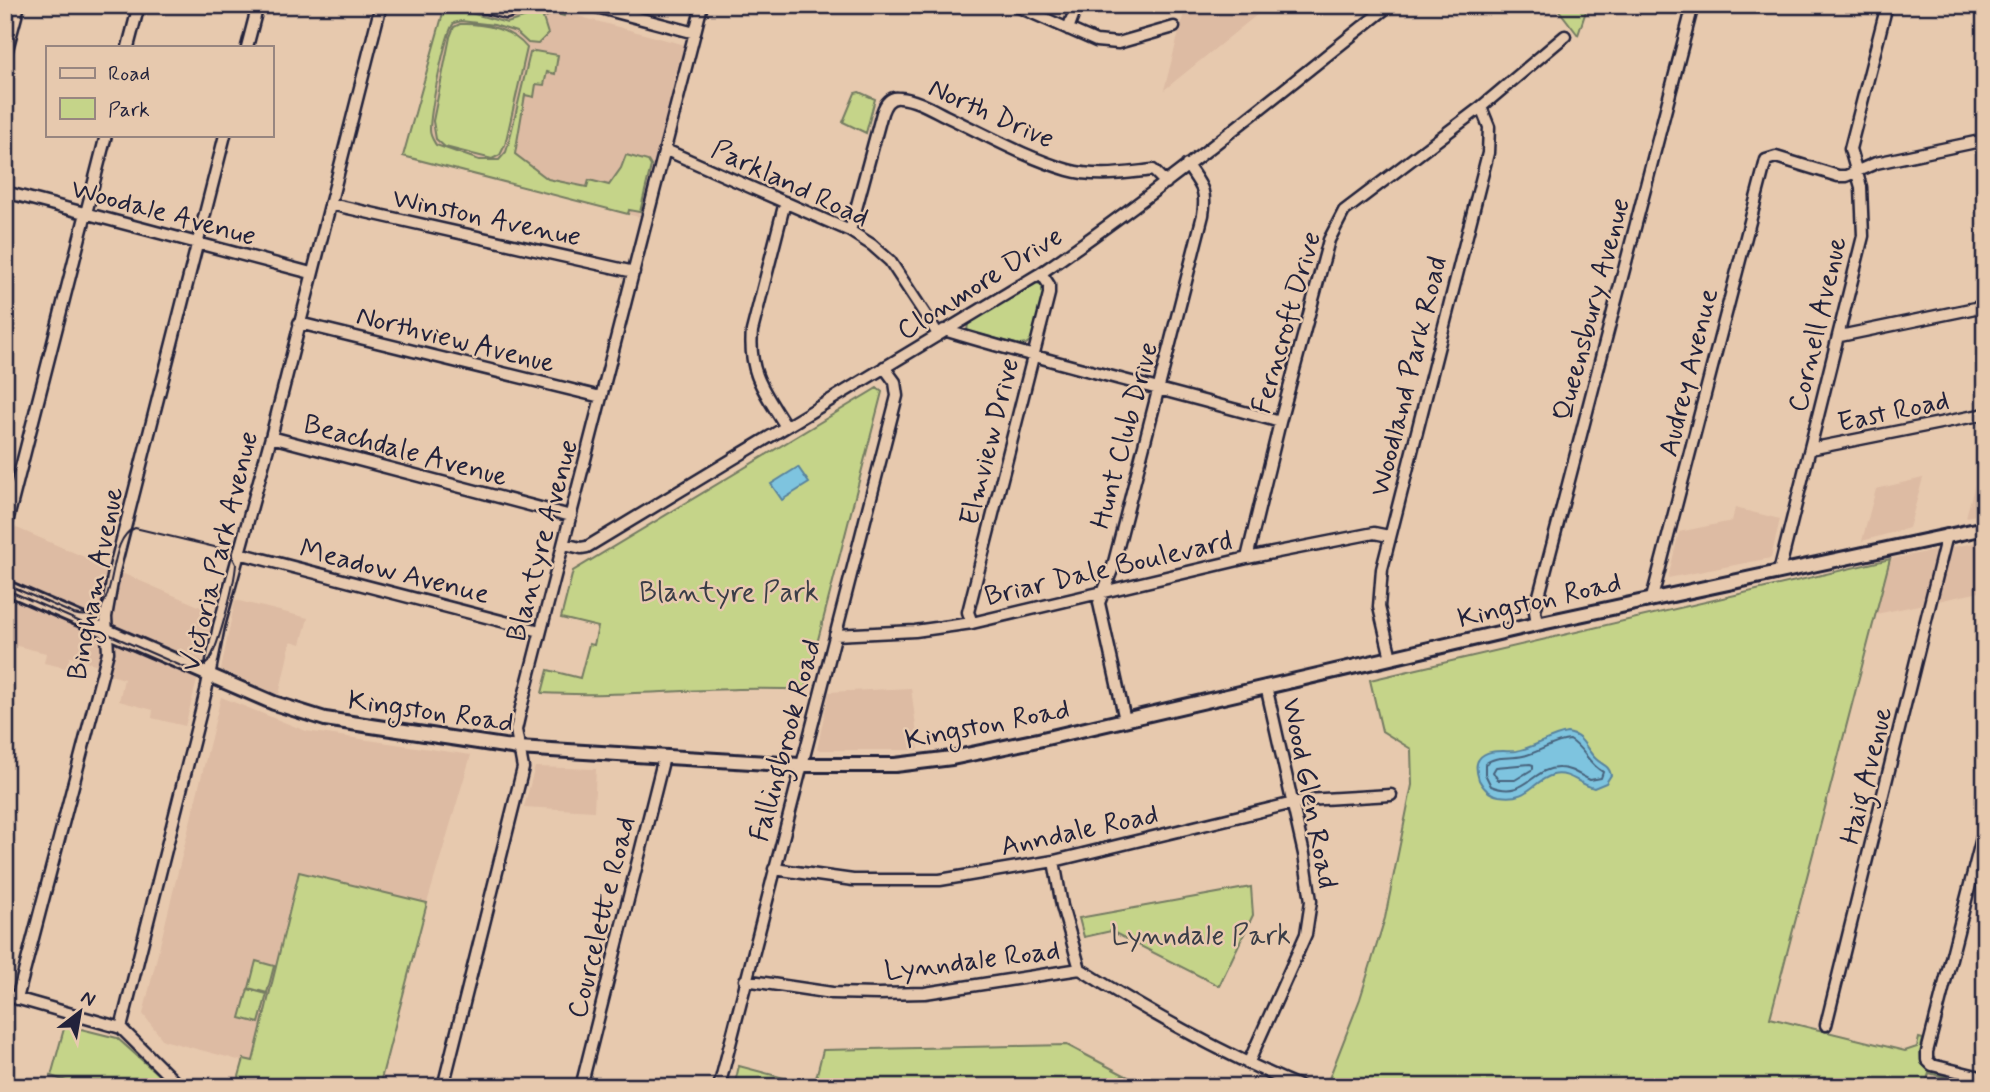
<svg xmlns="http://www.w3.org/2000/svg" width="1990" height="1092" viewBox="0 0 1990 1092" font-family="Mynerve,sans-serif">
	<style>
		.built { fill: #ddbba3 }
		.green { fill: #c5d489; stroke: #747b62; stroke-width: 2 }
		.water { fill: #7ec4df; stroke: #59839d; stroke-width: 2 }
		.lines { fill: none; stroke-linecap: round; stroke-linejoin: round }
		.shore { stroke: #47637d; stroke-width: 2 }
		.minor-casing { stroke: #22223b; stroke-width: 15 }
		.major-casing { stroke: #22223b; stroke-width: 18 }
		.minor { stroke: #e7c9ae; stroke-width: 10 }
		.major { stroke: #e7c9ae; stroke-width: 12 }
		.tram { stroke: #22223b; stroke-width: 2 }
		.labels { text-anchor: middle; stroke-width: 5; stroke-linejoin: round; paint-order: stroke }
		.street-label { font-size: 28px; fill: #22223b; stroke: #e7c9ae }
		.park-label { font-size: 28px; fill: #3a3d47; stroke: #e7c9ae }
	</style>
	<rect width="100%" height="100%" fill="#e7c9ae"/>
	<filter id="ink" filterUnits="userSpaceOnUse"><feTurbulence type="fractalNoise" baseFrequency=".0143" numOctaves="2"/><feDisplacementMap in="SourceGraphic" scale="14" xChannelSelector="R" yChannelSelector="G"/><feConvolveMatrix kernelMatrix="1 2 1 2 8 2 1 2 1" color-interpolation-filters="sRGB"/></filter>
	<g filter="url(#ink)">
		<path class="built" d="M1186,5H1269L1164,90Z
			M554,12L570,14L685,45L639,217L403,156L442,16L483,23Z
			M1982,458H1985V513L1966,517Z
			M1923,478L1909,528L1862,541L1876,489Z
			M1735,508L1780,519L1771,558L1668,578L1679,532L1732,521Z
			M5,523L215,613L185,726L152,718L153,710L119,701L124,679L107,674L109,668L70,657L66,668L44,663L46,653L5,643V621L10,603L5,601Z
			M1985,541V591L1876,614L1890,559Z
			M235,600L308,618L301,644L291,641L279,695L221,670Z
			M911,688L919,750H817L829,692Z
			M221,697L306,731L471,755L427,903L379,1087H236L242,1061L163,1040L143,1014Z
			M535,767L596,769L594,811L524,807Z"/>
		<path class="green" d="M1555,5H1588L1578,35Z
			M445,6L507,23L553,9L566,10L564,16L554,13L543,18L548,34L538,44L528,43L516,32L494,25L461,21L454,23C445,33 430,113 430,130C430,136 433,140 436,145L479,160H499L506,152L509,142L530,53L535,51L558,55L555,74L547,72L544,85L536,84L534,97L525,95L515,154L548,179L587,187L589,180L609,185L621,168L626,155L648,161L651,166L640,212L629,210L628,214L403,156Z
			M460,24C484,23 512,29 527,48L505,145L500,155L492,159L445,147L436,139L433,121L450,37L454,27Z
			M859,92L875,99L866,133L843,122L855,93Z
			M1036,283L1043,285L1044,291L1031,340L1026,344L1020,345L967,331L968,324Z
			M877,388L882,392L805,690C717,685 629,698 542,693L548,670L580,678L589,644L594,645L598,627L561,618L573,571Z
			M1890,559L1770,1018L1905,1051L1917,1047L1919,1038L1923,1039C1916,1066 1923,1069 1947,1076V1078L1929,1073L1925,1087H1320L1328,1081L1360,999L1385,918L1412,785L1411,749L1382,731L1370,680Z
			M299,872L427,903L379,1087H236L244,1059L253,1061Z
			M1251,887L1253,915L1219,986L1111,931L1084,937L1079,918Z
			M256,961L274,966L267,993L249,988Z
			M248,989L267,994L259,1023L240,1018Z
			M65,1025L117,1038L163,1079L159,1087H84L51,1076Z
			M1067,1045L1147,1087H734L739,1066L814,1086L823,1050Z"/>
		<path class="water" d="M798,467L809,483L782,500L771,484Z
			M1567,733C1584,735 1585,749 1596,759C1602,765 1609,765 1611,775L1606,783L1594,788C1580,785 1569,771 1553,775C1532,781 1529,801 1499,796C1489,794 1484,789 1479,780C1477,774 1475,764 1479,759C1487,748 1505,752 1516,751C1534,748 1549,736 1567,733Z"/>
		<g class="lines">
			<path class="shore" d="M1570,740C1584,748 1588,764 1603,772L1601,778L1590,780C1579,775 1571,768 1559,768C1532,767 1526,800 1491,786L1485,774V764C1495,755 1510,759 1523,756C1539,753 1553,741 1570,740Z
				M1530,764L1533,765V769L1515,780H1498L1493,772L1496,767Z"/>
			<defs>
				<path id="minor" d="M475,5L506,13L531,5
					M589,5L695,33
					M1014,5L1096,41L1118,43L1174,27
					M1068,29L1077,5
					M128,47L139,5
					M247,47L258,5
					M5,57L19,5
					M666,150L850,231L872,245L890,261L938,334
					M5,192L311,273
					M785,202L752,331C748,374 765,392 786,427
					M330,204L634,272
					M850,231L882,113C885,104 890,96 900,98C917,99 935,111 950,118C988,136 1027,158 1068,170C1096,178 1124,173 1153,170L1166,183
					M299,323L601,397
					M944,330C1055,364 1168,390 1280,422
					M1840,336L1985,306
					M271,437L571,516
					M1810,449L1985,414
					M5,530L106,135
					M564,544L581,548L587,547L1041,273C1162,190 1275,96 1390,5
					M239,553L540,631
					M1247,558L1280,422L1329,240L1344,211L1481,107L1565,36
					M1779,572L1863,236L1861,187L1850,149L1887,5
					M1652,598L1766,160L1776,157L1838,176H1846L1876,163L1985,140
					M972,623L968,612L1049,294V285L1041,273
					M1537,624L1535,611L1693,5
					M835,635L915,631L972,623L1247,558L1374,533L1389,536
					M1391,658L1379,607L1382,569L1488,153L1489,127L1481,107
					M1125,720L1099,603L1112,570L1203,215C1207,189 1201,186 1187,165
					M1985,826L1927,1052V1060L1932,1065L1985,1078
					M1054,861L1062,906L1080,969
					M774,869L853,880H940L1054,861L1306,800L1391,795
					M745,980L832,993L878,994L925,993L1080,969C1151,1014 1223,1054 1301,1087
					M5,995L121,1028L180,1087
					M17,999L108,652L106,617L114,571L225,135
					M1826,1025L1947,535
					M121,1028L206,691L219,626L271,437L381,5
					M1248,1064L1306,934L1311,901L1304,854L1266,686
					M443,1087L523,768L516,730L521,708L702,5
					M581,1087L664,757
					M719,1087L897,396L895,382L884,367"/>
				<path id="major" d="M5,587L274,703L325,719L518,748L800,765H895L952,758L1038,740L1537,624L1985,528"/>
			</defs>
			<use href="#minor" class="minor-casing"/>
			<use href="#major" class="major-casing"/>
			<use href="#minor" class="minor"/>
			<use href="#major" class="major"/>
			<path class="tram" d="M5,584L74,614C125,628 101,541 135,528L223,549L231,554L236,564C235,581 217,656 206,664C197,671 188,669 179,665L5,589"/>
		</g>
	</g>
	<g class="labels">
		<g class="street-label">
			<text transform="translate(992 112) rotate(24)" y="10">North Drive</text>
			<text transform="translate(791 182) rotate(25)" y="10">Parkland Road</text>
			<text transform="translate(164 211) rotate(15)" y="10">Woodale Avenue</text>
			<text transform="translate(487 216) rotate(12)" y="10">Winston Avenue</text>
			<text transform="translate(979 282) rotate(-32)" y="10">Clonmore Drive</text>
			<text transform="translate(1590 309) rotate(-75)" y="10">Queensbury Avenue</text>
			<text transform="translate(1285 322) rotate(-74)" y="10">Ferncroft Drive</text>
			<text transform="translate(1816 324) rotate(-77)" y="10">Cornell Avenue</text>
			<text transform="translate(456 338) rotate(14)" y="10">Northview Avenue</text>
			<text transform="translate(1687 372) rotate(-76)" y="10">Audrey Avenue</text>
			<text transform="translate(1407 376) rotate(-76)" y="10">Woodland Park Road</text>
			<text transform="translate(1893 410) rotate(-12)" y="10">East Road</text>
			<text transform="translate(1123 435) rotate(-75)" y="10">Hunt Club Drive</text>
			<text transform="translate(988 441) rotate(-76)" y="10">Elmview Drive</text>
			<text transform="translate(406 449) rotate(15)" y="10">Beachdale Avenue</text>
			<text transform="translate(541 540) rotate(-75)" y="10">Blantyre Avenue</text>
			<text transform="translate(218 551) rotate(-76)" y="10">Victoria Park Avenue</text>
			<text transform="translate(1108 567) rotate(-13)" y="10">Briar Dale Boulevard</text>
			<text transform="translate(395 570) rotate(14)" y="10">Meadow Avenue</text>
			<text transform="translate(94 583) rotate(-79)" y="10">Bingham Avenue</text>
			<text transform="translate(1539 599) rotate(-13)" y="10">Kingston Road</text>
			<text transform="translate(431 710) rotate(8)" y="10">Kingston Road</text>
			<text transform="translate(987 723) rotate(-11)" y="10">Kingston Road</text>
			<text transform="translate(784 740) rotate(-75)" y="10">Fallingbrook Road</text>
			<text transform="translate(1865 775) rotate(-76)" y="10">Haig Avenue</text>
			<text transform="translate(1311 793) rotate(79)" y="10">Wood Glen Road</text>
			<text transform="translate(1079 829) rotate(-12)" y="10">Anndale Road</text>
			<text transform="translate(600 917) rotate(-76)" y="10">Courcelette Road</text>
			<text transform="translate(972 959) rotate(-7)" y="10">Lynndale Road</text>
		</g>
		<g class="park-label">
			<text x="729" y="601">Blantyre Park</text>
			<text x="1201" y="944">Lynndale Park</text>
		</g>
	</g>
	<rect width="1990" height="1092" fill="none" stroke="#e7c9ae" stroke-width="28"/>
	<rect x="14" y="14" width="1962" height="1064" fill="none" stroke="#22223b" stroke-width="2.5" filter="url(#ink)"/>
	<rect x="46" y="46" width="228" height="91" fill="#e7c9ae" stroke="#988680" stroke-width="2"/>
	<rect x="60" y="68" width="35" height="10" fill="#e7c9ae" stroke="#988680" stroke-width="2"/>
	<text x="108" y="80" font-size="21" fill="#22223b">Road</text>
	<rect x="60" y="98" width="35" height="21" fill="#c5d489" stroke="#988680" stroke-width="2"/>
	<text x="108" y="116" font-size="21" fill="#22223b">Park</text>
	<g transform="translate(80 1012) rotate(31)" stroke="#e7c9ae" stroke-width="5" paint-order="stroke">
	<path d="M0-5L12 26L0 18L-12 26Z" fill="#22223b"/>
	<text y="-10" font-size="19" font-weight="bold" text-anchor="middle" fill="#22223b">N</text>
	</g>
</svg>
